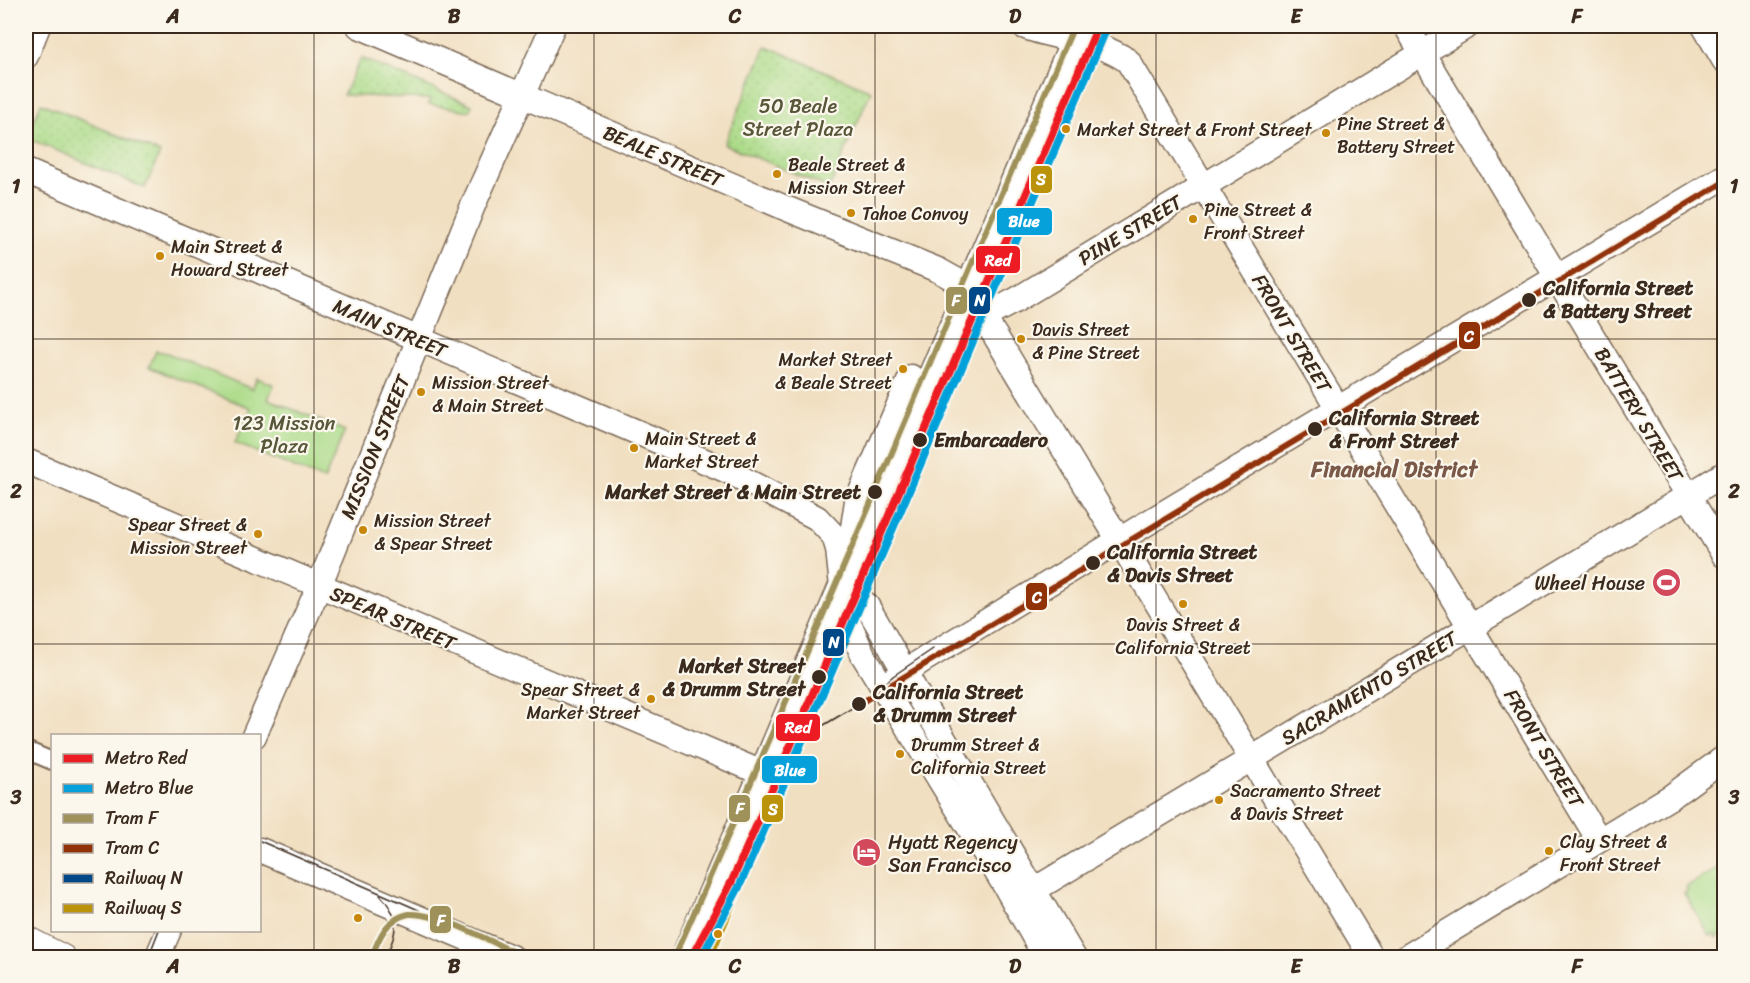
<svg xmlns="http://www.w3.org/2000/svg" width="1750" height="983" viewBox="0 0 1750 983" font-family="Sriracha,sans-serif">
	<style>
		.green { fill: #acdb89; stroke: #748254; stroke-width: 1.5 }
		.park { fill: url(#park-dots); stroke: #748254; stroke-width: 1.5 }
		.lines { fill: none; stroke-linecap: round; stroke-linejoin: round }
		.street-casing { stroke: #7b6957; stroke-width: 20 }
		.secondary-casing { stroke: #7b6957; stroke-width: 27 }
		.primary-casing { stroke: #7b6957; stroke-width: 28 }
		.street { stroke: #fff; stroke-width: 16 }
		.secondary { stroke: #fff; stroke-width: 24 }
		.primary { stroke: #fff; stroke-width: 26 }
		.tram { stroke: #3b2a1e; stroke-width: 1.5 }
		.rail-1-casing { stroke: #fbf7ec; stroke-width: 12 }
		.rail-2-casing { stroke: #fbf7ec; stroke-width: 12 }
		.rail-1 { stroke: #004988; stroke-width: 8 }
		.rail-2 { stroke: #ba930a; stroke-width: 8 }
		.tram-1-casing { stroke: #fbf7ec; stroke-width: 10 }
		.tram-2-casing { stroke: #fbf7ec; stroke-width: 10 }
		.tram-1 { stroke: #9f915a; stroke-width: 6 }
		.tram-2 { stroke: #913108; stroke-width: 6 }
		.metro-1-casing { stroke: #fbf7ec; stroke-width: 12 }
		.metro-2-casing { stroke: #fbf7ec; stroke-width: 12 }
		.metro-1 { stroke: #ed1c24; stroke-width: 8 }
		.metro-2 { stroke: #06a1da; stroke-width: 8 }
		.grid { fill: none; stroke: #3b2a1e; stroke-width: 1.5; stroke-opacity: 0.55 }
		.bus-dot { fill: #c88708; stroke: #fbf7ec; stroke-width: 2 }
		.stop-dot { fill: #3b2a1e; stroke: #fbf7ec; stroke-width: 2 }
		.labels { text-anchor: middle; stroke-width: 4.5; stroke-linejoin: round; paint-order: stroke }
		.bus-label { font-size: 18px; fill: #3b2a1e; stroke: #fbf7ec; text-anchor: start }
		.park-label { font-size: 20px; fill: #575639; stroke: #fbf7ec }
		.street-label { font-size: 20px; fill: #3b2a1e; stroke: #fbf7ec }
		.stop-label { font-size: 20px; font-weight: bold; fill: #3b2a1e; stroke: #fbf7ec; text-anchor: start }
		.poi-label { font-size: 20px; fill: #3b2a1e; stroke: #fbf7ec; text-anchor: end }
		.quarter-label { font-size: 22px; font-weight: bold; fill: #7a5949; stroke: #fbf7ec }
		.line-badge { stroke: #fbf7ec; stroke-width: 2 }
		.badge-label { font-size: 16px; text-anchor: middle; font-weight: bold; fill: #fff }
		.neatline { fill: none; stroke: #3b2a1e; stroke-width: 2 }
		.grid-label { font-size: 20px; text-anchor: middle; font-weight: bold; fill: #3b2a1e }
	</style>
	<defs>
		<pattern id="park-dots" width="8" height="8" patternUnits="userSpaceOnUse" patternTransform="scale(1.5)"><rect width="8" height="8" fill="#acdb89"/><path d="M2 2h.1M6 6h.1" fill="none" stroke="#95bc76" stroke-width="1.8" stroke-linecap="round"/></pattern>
	</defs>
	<rect width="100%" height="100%" fill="#fbf7ec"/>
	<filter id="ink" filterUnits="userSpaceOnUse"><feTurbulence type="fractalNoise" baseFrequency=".0167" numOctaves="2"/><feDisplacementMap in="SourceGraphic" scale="12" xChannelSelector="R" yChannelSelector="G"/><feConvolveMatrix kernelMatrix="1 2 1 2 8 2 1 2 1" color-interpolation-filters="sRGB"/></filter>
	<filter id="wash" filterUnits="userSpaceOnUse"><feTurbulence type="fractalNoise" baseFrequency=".008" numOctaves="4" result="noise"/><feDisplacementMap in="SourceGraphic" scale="24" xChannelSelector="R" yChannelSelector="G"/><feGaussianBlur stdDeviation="1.35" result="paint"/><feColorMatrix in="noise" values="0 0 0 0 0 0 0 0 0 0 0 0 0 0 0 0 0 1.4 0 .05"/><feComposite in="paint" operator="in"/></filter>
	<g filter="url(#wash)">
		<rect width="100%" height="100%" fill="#f1dfc1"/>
		<path class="green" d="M156,351L167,353L252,389L257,378L274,385L268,399L345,431L324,480L235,443L251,408L149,367Z
			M1724,864V933L1716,938L1714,934L1710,936L1684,893L1688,891L1686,887Z"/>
		<path class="park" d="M766,46L871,91L829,188L724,144Z
			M361,58L472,105L469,111L428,104L430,99L343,95Z
			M41,103L160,153L145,188L27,138Z"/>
	</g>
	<g filter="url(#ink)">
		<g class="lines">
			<defs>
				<path id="street" d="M26,750L52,761"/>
				<path id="secondary" d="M359,26L790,210L938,270L956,280L966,290L996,337L1372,958
					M1023,26C1057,40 1098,39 1128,61L1599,840
					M1406,26L1724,555
					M1704,26L1724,60
					M26,56L38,26
					M26,171L728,471L817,518L834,536L838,549L845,615L863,655L1007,889L1046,958
					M970,324L1016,300L1467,26
					M26,461L762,773
					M852,534L857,501L911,377
					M843,583L847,585L867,606L877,623L920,699L1074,958
					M883,687L920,662L1139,528L1724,177
					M254,736L319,586L474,203L553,26
					M260,850L513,958
					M1014,902L1724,474
					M157,958L169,930
					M683,958L1079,26
					M1405,958L1672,796L1724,758"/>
				<path id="primary" d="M26,939L63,958"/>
			</defs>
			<use href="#street" class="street-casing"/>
			<use href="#secondary" class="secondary-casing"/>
			<use href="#primary" class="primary-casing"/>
			<use href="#street" class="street"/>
			<use href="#secondary" class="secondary"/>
			<use href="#primary" class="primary"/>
			<path class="tram" d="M868,699L893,676L933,649
				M824,725L859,704
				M260,841L435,917
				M380,895C397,912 399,928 389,949
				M26,956L28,958
				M148,958L159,930"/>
			<defs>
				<path id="rail-1" d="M699,958L1097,26"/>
				<path id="rail-2" d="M709,958L1105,30"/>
			</defs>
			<use href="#rail-1" class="rail-1-casing"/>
			<use href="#rail-2" class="rail-2-casing"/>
			<use href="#rail-1" class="rail-1"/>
			<use href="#rail-2" class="rail-2"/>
			<defs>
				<path id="tram-1" d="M371,958C376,946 382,929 392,922C397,918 403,915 409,914C439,912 497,945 526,958
					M674,958C812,649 939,336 1074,26"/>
				<path id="tram-2" d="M859,704L1724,182"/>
			</defs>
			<use href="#tram-1" class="tram-1-casing"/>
			<use href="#tram-2" class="tram-2-casing"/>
			<use href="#tram-1" class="tram-1"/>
			<use href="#tram-2" class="tram-2"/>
			<defs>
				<path id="metro-1" d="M691,958L731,883L754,831L1098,26"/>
				<path id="metro-2" d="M701,958L739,887L762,835L1106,30"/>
			</defs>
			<use href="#metro-1" class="metro-1-casing"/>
			<use href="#metro-2" class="metro-2-casing"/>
			<use href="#metro-1" class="metro-1"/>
			<use href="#metro-2" class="metro-2"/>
		</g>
	</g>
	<path class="grid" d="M314,26V958M594,26V958M875,26V958M1156,26V958M1436,26V958M26,339H1724M26,644H1724"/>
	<defs>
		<symbol id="stadium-disc" viewBox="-11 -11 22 22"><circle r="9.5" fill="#d1495b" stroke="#fbf7ec"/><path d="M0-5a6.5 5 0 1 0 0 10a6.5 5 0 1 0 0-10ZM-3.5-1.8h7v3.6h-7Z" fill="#fff"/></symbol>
		<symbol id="hotel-disc" viewBox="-11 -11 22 22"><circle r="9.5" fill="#d1495b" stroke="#fbf7ec"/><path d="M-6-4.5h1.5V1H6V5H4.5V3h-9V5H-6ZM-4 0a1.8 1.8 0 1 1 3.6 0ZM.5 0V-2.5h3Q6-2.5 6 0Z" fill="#fff"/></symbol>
	</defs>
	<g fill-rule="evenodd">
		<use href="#stadium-disc" x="1650" y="566" width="33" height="33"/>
		<use href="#hotel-disc" x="850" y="836" width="33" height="33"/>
	</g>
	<g class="bus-dot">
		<circle cx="1066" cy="129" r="5"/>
		<circle cx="1326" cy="133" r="5"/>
		<circle cx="777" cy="174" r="5"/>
		<circle cx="851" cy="213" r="5"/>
		<circle cx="1193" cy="219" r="5"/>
		<circle cx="160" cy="256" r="5"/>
		<circle cx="1021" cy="339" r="5"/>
		<circle cx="903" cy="369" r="5"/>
		<circle cx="421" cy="392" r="5"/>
		<circle cx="634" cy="448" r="5"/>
		<circle cx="363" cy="530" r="5"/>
		<circle cx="258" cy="534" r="5"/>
		<circle cx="1183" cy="604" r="5"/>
		<circle cx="651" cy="699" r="5"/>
		<circle cx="900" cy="754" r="5"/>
		<circle cx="1219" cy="800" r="5"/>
		<circle cx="1549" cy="851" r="5"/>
		<circle cx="358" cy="918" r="5"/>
		<circle cx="718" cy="934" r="5"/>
	</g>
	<g class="stop-dot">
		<circle cx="1529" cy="300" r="8"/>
		<circle cx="1315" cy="429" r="8"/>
		<circle cx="920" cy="440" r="8"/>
		<circle cx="875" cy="492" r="8"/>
		<circle cx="1093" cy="563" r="8"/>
		<circle cx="819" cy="677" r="8"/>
		<circle cx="859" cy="704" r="8"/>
	</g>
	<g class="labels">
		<g class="bus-label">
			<text x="1337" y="130">Pine Street &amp;<tspan x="1337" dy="23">Battery Street</tspan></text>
			<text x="1077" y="136">Market Street &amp; Front Street</text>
			<text x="788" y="171">Beale Street &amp;<tspan x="788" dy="23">Mission Street</tspan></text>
			<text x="1204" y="216">Pine Street &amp;<tspan x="1204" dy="23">Front Street</tspan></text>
			<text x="862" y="220">Tahoe Convoy</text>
			<text x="171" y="253">Main Street &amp;<tspan x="171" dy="23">Howard Street</tspan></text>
			<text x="1032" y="336">Davis Street<tspan x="1032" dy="23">&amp; Pine Street</tspan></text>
			<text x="892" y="366" text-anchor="end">Market Street<tspan x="892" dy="23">&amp; Beale Street</tspan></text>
			<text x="432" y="389">Mission Street<tspan x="432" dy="23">&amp; Main Street</tspan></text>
			<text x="645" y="445">Main Street &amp;<tspan x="645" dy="23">Market Street</tspan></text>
			<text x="374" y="527">Mission Street<tspan x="374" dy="23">&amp; Spear Street</tspan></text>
			<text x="247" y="531" text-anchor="end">Spear Street &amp;<tspan x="247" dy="23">Mission Street</tspan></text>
			<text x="1183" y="631" text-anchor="middle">Davis Street &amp;<tspan x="1183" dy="23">California Street</tspan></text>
			<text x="640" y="696" text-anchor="end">Spear Street &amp;<tspan x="640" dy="23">Market Street</tspan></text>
			<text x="911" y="751">Drumm Street &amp;<tspan x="911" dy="23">California Street</tspan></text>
			<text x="1230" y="797">Sacramento Street<tspan x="1230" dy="23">&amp; Davis Street</tspan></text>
			<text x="1560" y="848">Clay Street &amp;<tspan x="1560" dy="23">Front Street</tspan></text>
		</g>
		<g class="park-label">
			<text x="798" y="113">50 Beale<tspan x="798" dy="23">Street Plaza</tspan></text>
			<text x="284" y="430">123 Mission<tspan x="284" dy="23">Plaza</tspan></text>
		</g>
		<g class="street-label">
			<text transform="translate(663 156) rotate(23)" y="7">BEALE STREET</text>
			<text transform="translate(1130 230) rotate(-31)" y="7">PINE STREET</text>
			<text transform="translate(390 328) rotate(23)" y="7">MAIN STREET</text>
			<text transform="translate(1292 333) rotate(59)" y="7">FRONT STREET</text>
			<text transform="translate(1639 414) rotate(59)" y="7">BATTERY STREET</text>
			<text transform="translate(375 447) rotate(-68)" y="7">MISSION STREET</text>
			<text transform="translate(393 618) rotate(23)" y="7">SPEAR STREET</text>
			<text transform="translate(1369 688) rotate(-31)" y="7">SACRAMENTO STREET</text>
			<text transform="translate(1544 748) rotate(59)" y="7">FRONT STREET</text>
		</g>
		<g class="stop-label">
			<text x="1543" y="295">California Street<tspan x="1543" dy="23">&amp; Battery Street</tspan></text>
			<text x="1329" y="425">California Street<tspan x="1329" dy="23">&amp; Front Street</tspan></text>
			<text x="934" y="447">Embarcadero</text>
			<text x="861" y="499" text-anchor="end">Market Street &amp; Main Street</text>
			<text x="1107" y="559">California Street<tspan x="1107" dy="23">&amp; Davis Street</tspan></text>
			<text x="805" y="673" text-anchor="end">Market Street<tspan x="805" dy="23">&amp; Drumm Street</tspan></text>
			<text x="873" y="699">California Street<tspan x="873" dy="23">&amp; Drumm Street</tspan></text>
		</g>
		<g class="poi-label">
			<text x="1645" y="590">Wheel House</text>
			<text x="888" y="849" text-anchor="start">Hyatt Regency<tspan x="888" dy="23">San Francisco</tspan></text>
		</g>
		<g class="quarter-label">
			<text x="1394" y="477">Financial District</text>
		</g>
	</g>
	<g class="line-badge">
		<rect x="1030" y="165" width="23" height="29" rx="6" fill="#ba930a"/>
		<rect x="996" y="207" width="57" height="29" rx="6" fill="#06a1da"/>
		<rect x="975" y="245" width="46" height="29" rx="6" fill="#ed1c24"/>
		<rect x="968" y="286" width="23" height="29" rx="6" fill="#004988"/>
		<rect x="945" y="286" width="23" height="29" rx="6" fill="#9f915a"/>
		<rect x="1458" y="321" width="23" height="29" rx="6" fill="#913108"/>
		<rect x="1025" y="582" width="23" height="29" rx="6" fill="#913108"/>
		<rect x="822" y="628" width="23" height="29" rx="6" fill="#004988"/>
		<rect x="775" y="713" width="46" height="29" rx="6" fill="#ed1c24"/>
		<rect x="761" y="755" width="57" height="29" rx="6" fill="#06a1da"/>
		<rect x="728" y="794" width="23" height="29" rx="6" fill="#9f915a"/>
		<rect x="761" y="794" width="23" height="29" rx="6" fill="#ba930a"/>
		<rect x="429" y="905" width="23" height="29" rx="6" fill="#9f915a"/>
	</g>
	<g class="badge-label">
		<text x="1041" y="185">S</text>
		<text x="1024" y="227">Blue</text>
		<text x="998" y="266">Red</text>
		<text x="980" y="306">N</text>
		<text x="956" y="306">F</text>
		<text x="1469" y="342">C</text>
		<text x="1037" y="603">C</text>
		<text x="834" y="648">N</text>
		<text x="798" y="733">Red</text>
		<text x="790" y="776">Blue</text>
		<text x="740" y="814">F</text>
		<text x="773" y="815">S</text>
		<text x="441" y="926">F</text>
	</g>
	<rect width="1750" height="983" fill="none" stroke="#fbf7ec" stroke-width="66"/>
	<rect x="51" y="734" width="210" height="198" fill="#fbf7ec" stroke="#aea59a" stroke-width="1.5"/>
	<rect x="63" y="754" width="30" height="9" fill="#ed1c24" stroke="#aea59a" stroke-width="1.5"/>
	<text x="105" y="764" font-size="18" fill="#3b2a1e">Metro Red</text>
	<rect x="63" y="784" width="30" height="9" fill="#06a1da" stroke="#aea59a" stroke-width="1.5"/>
	<text x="105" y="794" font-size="18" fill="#3b2a1e">Metro Blue</text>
	<rect x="63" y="814" width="30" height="9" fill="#9f915a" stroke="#aea59a" stroke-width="1.5"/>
	<text x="105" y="824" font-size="18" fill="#3b2a1e">Tram F</text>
	<rect x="63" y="844" width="30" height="9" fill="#913108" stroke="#aea59a" stroke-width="1.5"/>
	<text x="105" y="854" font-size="18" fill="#3b2a1e">Tram C</text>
	<rect x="63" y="874" width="30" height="9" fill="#004988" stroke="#aea59a" stroke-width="1.5"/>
	<text x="105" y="884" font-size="18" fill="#3b2a1e">Railway N</text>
	<rect x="63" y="904" width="30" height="9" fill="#ba930a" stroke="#aea59a" stroke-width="1.5"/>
	<text x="105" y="914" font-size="18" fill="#3b2a1e">Railway S</text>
	<rect x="33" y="33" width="1684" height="917" class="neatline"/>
	<g class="grid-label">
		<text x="173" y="23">A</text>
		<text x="454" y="23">B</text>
		<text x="735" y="23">C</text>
		<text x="1015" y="23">D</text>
		<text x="1296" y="23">E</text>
		<text x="1577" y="23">F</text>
		<text x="16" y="193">1</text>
		<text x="1734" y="193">1</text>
		<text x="16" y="498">2</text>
		<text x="1734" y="498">2</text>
		<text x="16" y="804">3</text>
		<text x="1734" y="804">3</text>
		<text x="173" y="973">A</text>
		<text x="454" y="973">B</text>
		<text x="735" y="973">C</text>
		<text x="1015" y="973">D</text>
		<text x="1296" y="973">E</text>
		<text x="1577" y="973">F</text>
	</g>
</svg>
